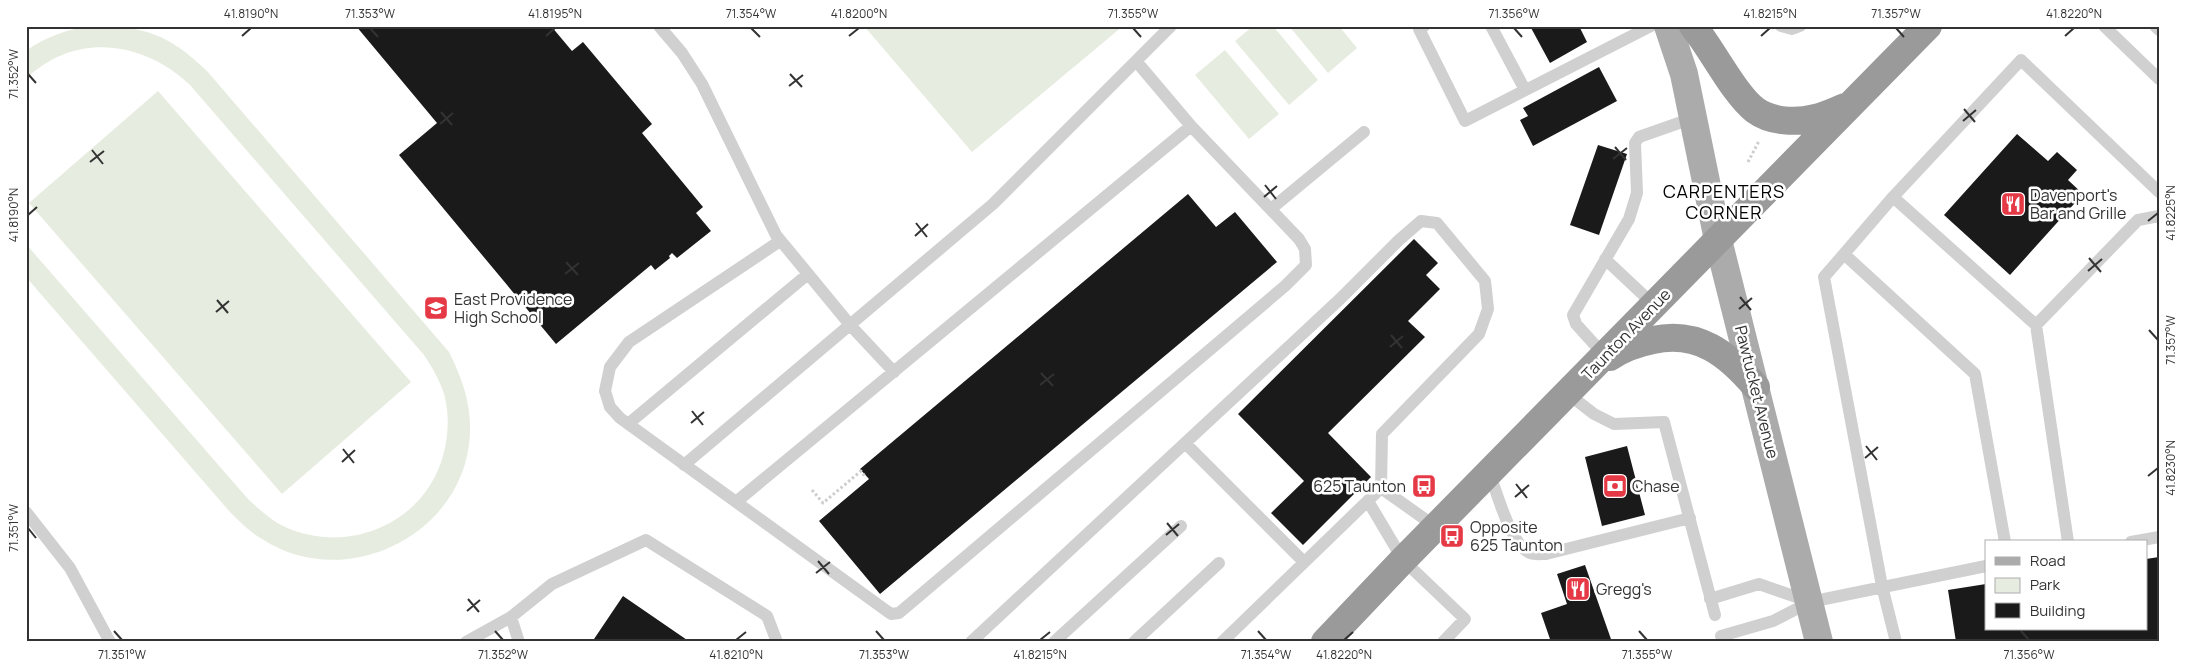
<svg xmlns="http://www.w3.org/2000/svg" width="2185" height="668" viewBox="0 0 2185 668" font-family="Manrope,sans-serif">
	<style>
		.green { fill: #e6ecdf }
		.building { fill: #1a1a1a }
		.lines { fill: none; stroke-linecap: round; stroke-linejoin: round }
		.path { stroke: #cdcdcd; stroke-width: 3; stroke-dasharray: 2.5 2.5; stroke-linecap: butt }
		.lane { stroke: #d0d0d0; stroke-width: 12 }
		.primary { stroke: #ababab; stroke-width: 28 }
		.highway { stroke: #9a9a9a; stroke-width: 28 }
		.ticks { fill: none; stroke: #333; stroke-width: 2 }
		.labels { text-anchor: middle; stroke-width: 5; stroke-linejoin: round; paint-order: stroke }
		.poi-label { font-size: 16px; fill: #333; stroke: #fff; text-anchor: start }
		.street-label { font-size: 16px; fill: #333; stroke: #fff }
		.neighbourhood-label { font-size: 18px; letter-spacing: 1px; fill: #000; stroke: #fff }
		.neatline { fill: none; stroke: #333; stroke-width: 2 }
		.ticks-label { font-size: 12px; text-anchor: middle; fill: #333 }
	</style>
	<rect width="100%" height="100%" fill="#fff"/>
	<path class="green" d="M91,26C145,26 168,34 207,71L449,352C462,378 471,403 470,432C467,534 346,594 262,539C250,532 240,522 230,512L26,277V244L248,499C262,512 276,525 295,531C356,552 425,520 443,456C449,434 450,409 442,388C437,376 431,365 424,355L190,85C144,41 75,31 26,79V51C45,37 68,29 91,26Z
		M864,26H1123L972,152Z
		M1253,26H1273L1318,80L1289,105L1235,41Z
		M1289,26H1339L1357,48L1328,73Z
		M1225,50L1279,114L1249,139L1195,75Z
		M158,91L411,382L282,494L29,203Z"/>
	<path class="building" d="M356,26H551L572,51L583,42L652,124L642,133L703,207L696,213L711,231L677,258L672,253L669,256L670,258L655,270L651,265L556,344L399,155L437,123Z
		M1530,26H1579L1587,42L1550,63Z
		M1599,67L1617,101L1533,146L1520,120L1528,116L1523,108Z
		M2017,134L2048,161L2057,152L2077,170L2068,180L2083,194L2010,275L1944,215Z
		M1598,145L1627,154L1599,235L1570,225Z
		M1188,194L1216,227L1235,212L1277,262L880,594L819,521L869,479L860,469Z
		M1414,239L1438,263L1426,275L1440,289L1408,321L1425,337L1328,433L1371,477L1303,545L1271,513L1304,481L1238,414Z
		M1627,446L1645,515L1602,526L1585,457Z
		M2159,557V642H1956L1948,590L1986,584V629H2146V559Z
		M1585,565L1612,642H1551L1541,613L1567,604L1557,574Z
		M623,596L690,642H592Z"/>
	<g class="lines">
		<path class="path" d="M1748,162L1759,141
			M812,490L823,503L861,471L866,478"/>
		<path class="lane" d="M659,26L682,53L702,84L776,235L851,326L894,372
			M1424,26L1419,29L1465,121L1651,26
			M1491,26L1525,90
			M1781,26L1792,29L1800,26
			M2104,26L2159,79
			M2155,26L2159,30
			M1271,209L1364,132
			M780,241L629,342L610,367L605,391L610,407L620,418L891,614L899,613L1285,286L1306,265L1305,249L1299,239L1191,126L1136,61
			M1844,254L1893,197
			M1605,259L1654,305
			M2036,325L2138,220L2159,216
			M1604,355L1576,324L1573,315L1629,219L1637,193L1635,143L1639,137L1693,118
			M1567,393L1594,414L1614,424L1664,422L1715,615
			M628,424L808,274
			M1185,443L1304,562
			M684,465L993,204L1171,26
			M1489,472C1497,492 1510,544 1530,553C1535,555 1541,554 1546,554L1690,518
			M1381,488L1436,527
			M1368,501L1403,560L1465,619L1443,642
			M736,502L1191,126
			M26,512L70,568L110,642
			M2068,542L2036,325L1893,197L2021,60L2159,192
			M2131,542L2159,537
			M1710,599L1759,584L1808,601
			M1721,636L1773,621L1810,602L1986,566
			M466,642L511,617
			M519,642L511,617L552,584L646,540L767,616L777,642
			M971,642L1340,299L1399,240L1421,221L1437,223L1485,281L1488,309L1479,334L1382,434L1381,488L1222,642
			M1054,642L1181,526
			M1134,642L1219,563
			M1896,642L1882,586L1824,277L1844,254L1975,374L2005,542"/>
		<path class="primary" d="M1668,26L1684,74L1718,240L1819,642"/>
		<path class="highway" d="M1693,26C1712,49 1734,94 1755,110C1771,122 1797,123 1815,118C1825,116 1835,111 1845,107
			M1610,357C1623,348 1638,343 1653,340C1698,330 1728,354 1756,387
			M1325,642L1403,560L1928,26"/>
	</g>
	<path class="ticks" d="M370,28L378,37M751,28L760,37M1133,28L1141,37M1514,28L1522,37M1896,28L1904,37M242,36L251,28M546,36L555,28M849,36L859,28M1761,36L1770,28M2065,36L2074,28M28,74L36,83M790,74L802,87M789,86L803,75M1964,109L1975,122M441,112L452,125M1963,121L1976,110M440,124L453,113M1615,147L1626,160M92,150L103,164M1613,159L1627,148M90,162L104,151M1265,185L1276,199M1264,197L1277,186M28,215L37,207M2148,221L2158,213M916,223L927,237M915,236L928,224M2089,258L2101,272M566,262L578,275M2088,271L2102,259M565,274L579,263M1740,297L1751,310M217,300L228,313M1739,309L1752,298M216,312L229,301M2149,330L2158,340M1391,335L1402,348M1390,347L1403,336M1041,373L1053,386M1040,385L1054,374M692,411L703,425M691,423L704,412M1866,446L1877,460M343,449L354,463M1865,458L1878,447M342,462L355,450M2148,476L2158,468M1516,484L1527,498M1515,497L1529,485M1167,523L1178,536M28,528L36,538M1166,535L1179,524M818,561L829,574M816,573L830,562M468,599L479,612M467,611L480,600M114,631L122,640M495,631L503,640M876,631L884,640M1258,631L1266,640M1639,631L1647,640M2021,631L2029,640M736,640L746,632M1040,640L1050,632M1344,640L1353,632"/>
	<defs>
		<symbol id="restaurant-square" viewBox="-11 -11 22 22"><rect x="-9" y="-9" width="18" height="18" rx="4" fill="#e63946" stroke="#fff"/><path d="M-5-6h1v4h1v-4h1v4h1v-4h1v5L-1.5 .5V6h-2V.5L-5-1ZM5-6V6H3V1.5H1.5Q1.5-4 5-6Z" fill="#fff"/></symbol>
		<symbol id="school-square" viewBox="-11 -11 22 22"><rect x="-9" y="-9" width="18" height="18" rx="4" fill="#e63946" stroke="#fff"/><path d="M0-5L7-2L0 1L-7-2ZM-4 1L0 2.5L4 1V4Q0 6-4 4Z" fill="#fff"/></symbol>
		<symbol id="bus-square" viewBox="-11 -11 22 22"><rect x="-9" y="-9" width="18" height="18" rx="4" fill="#e63946" stroke="#fff"/><path d="M-5-6H5V4H4V6H2V4H-2V6H-4V4H-5ZM-3.5-4V0h7V-4ZM-3.5 1.2v1.5H-2V1.2ZM2 1.2v1.5H3.5V1.2Z" fill="#fff"/></symbol>
		<symbol id="bank-square" viewBox="-11 -11 22 22"><rect x="-9" y="-9" width="18" height="18" rx="4" fill="#e63946" stroke="#fff"/><path d="M-6-4H6V4H-6ZM0-2.3a2.3 2.3 0 1 0 0 4.6a2.3 2.3 0 1 0 0-4.6Z" fill="#fff"/></symbol>
	</defs>
	<g fill-rule="evenodd">
		<use href="#restaurant-square" x="1999" y="190" width="28" height="28"/>
		<use href="#school-square" x="422" y="294" width="28" height="28"/>
		<use href="#bus-square" x="1410" y="472" width="28" height="28"/>
		<use href="#bank-square" x="1601" y="472" width="28" height="28"/>
		<use href="#bus-square" x="1438" y="522" width="28" height="28"/>
		<use href="#restaurant-square" x="1564" y="575" width="28" height="28"/>
	</g>
	<g class="labels">
		<g class="poi-label">
			<text x="2030" y="201">Davenport's<tspan x="2030" dy="18">Bar and Grille</tspan></text>
			<text x="454" y="305">East Providence<tspan x="454" dy="18">High School</tspan></text>
			<text x="1406" y="492" text-anchor="end">625 Taunton</text>
			<text x="1632" y="492">Chase</text>
			<text x="1470" y="533">Opposite<tspan x="1470" dy="18">625 Taunton</tspan></text>
			<text x="1596" y="595">Gregg's</text>
		</g>
		<g class="street-label">
			<text transform="translate(1626 334) rotate(-46)" y="6">Taunton Avenue</text>
			<text transform="translate(1757 392) rotate(76)" y="6">Pawtucket Avenue</text>
		</g>
		<g class="neighbourhood-label">
			<text x="1724" y="198">CARPENTERS<tspan x="1724" dy="21">CORNER</tspan></text>
		</g>
	</g>
	<rect width="2185" height="668" fill="none" stroke="#ffffff" stroke-width="55"/>
	<rect x="1985" y="540" width="162" height="90" fill="#ffffff" stroke="#adadad"/>
	<rect x="1995" y="557" width="25" height="8" fill="#ababab" stroke="#adadad"/>
	<text x="2030" y="566" font-size="15" fill="#333333">Road</text>
	<rect x="1995" y="578" width="25" height="15" fill="#e6ecdf" stroke="#adadad"/>
	<text x="2030" y="590" font-size="15" fill="#333333">Park</text>
	<rect x="1995" y="603" width="25" height="15" fill="#1a1a1a" stroke="#adadad"/>
	<text x="2030" y="616" font-size="15" fill="#333333">Building</text>
	<rect x="28" y="28" width="2130" height="612" class="neatline"/>
	<g class="ticks-label">
		<text x="251" y="18">41.8190°N</text>
		<text x="370" y="18">71.353°W</text>
		<text x="555" y="18">41.8195°N</text>
		<text x="751" y="18">71.354°W</text>
		<text x="859" y="18">41.8200°N</text>
		<text x="1133" y="18">71.355°W</text>
		<text x="1514" y="18">71.356°W</text>
		<text x="1770" y="18">41.8215°N</text>
		<text x="1896" y="18">71.357°W</text>
		<text x="2074" y="18">41.8220°N</text>
		<text transform="translate(14 74) rotate(-90)" y="4">71.352°W</text>
		<text transform="translate(2171 213) rotate(-90)" y="4">41.8225°N</text>
		<text transform="translate(14 215) rotate(-90)" y="4">41.8190°N</text>
		<text transform="translate(2171 340) rotate(-90)" y="4">71.357°W</text>
		<text transform="translate(2171 468) rotate(-90)" y="4">41.8230°N</text>
		<text transform="translate(14 528) rotate(-90)" y="4">71.351°W</text>
		<text x="122" y="659">71.351°W</text>
		<text x="503" y="659">71.352°W</text>
		<text x="736" y="659">41.8210°N</text>
		<text x="884" y="659">71.353°W</text>
		<text x="1040" y="659">41.8215°N</text>
		<text x="1266" y="659">71.354°W</text>
		<text x="1344" y="659">41.8220°N</text>
		<text x="1647" y="659">71.355°W</text>
		<text x="2029" y="659">71.356°W</text>
	</g>
</svg>
